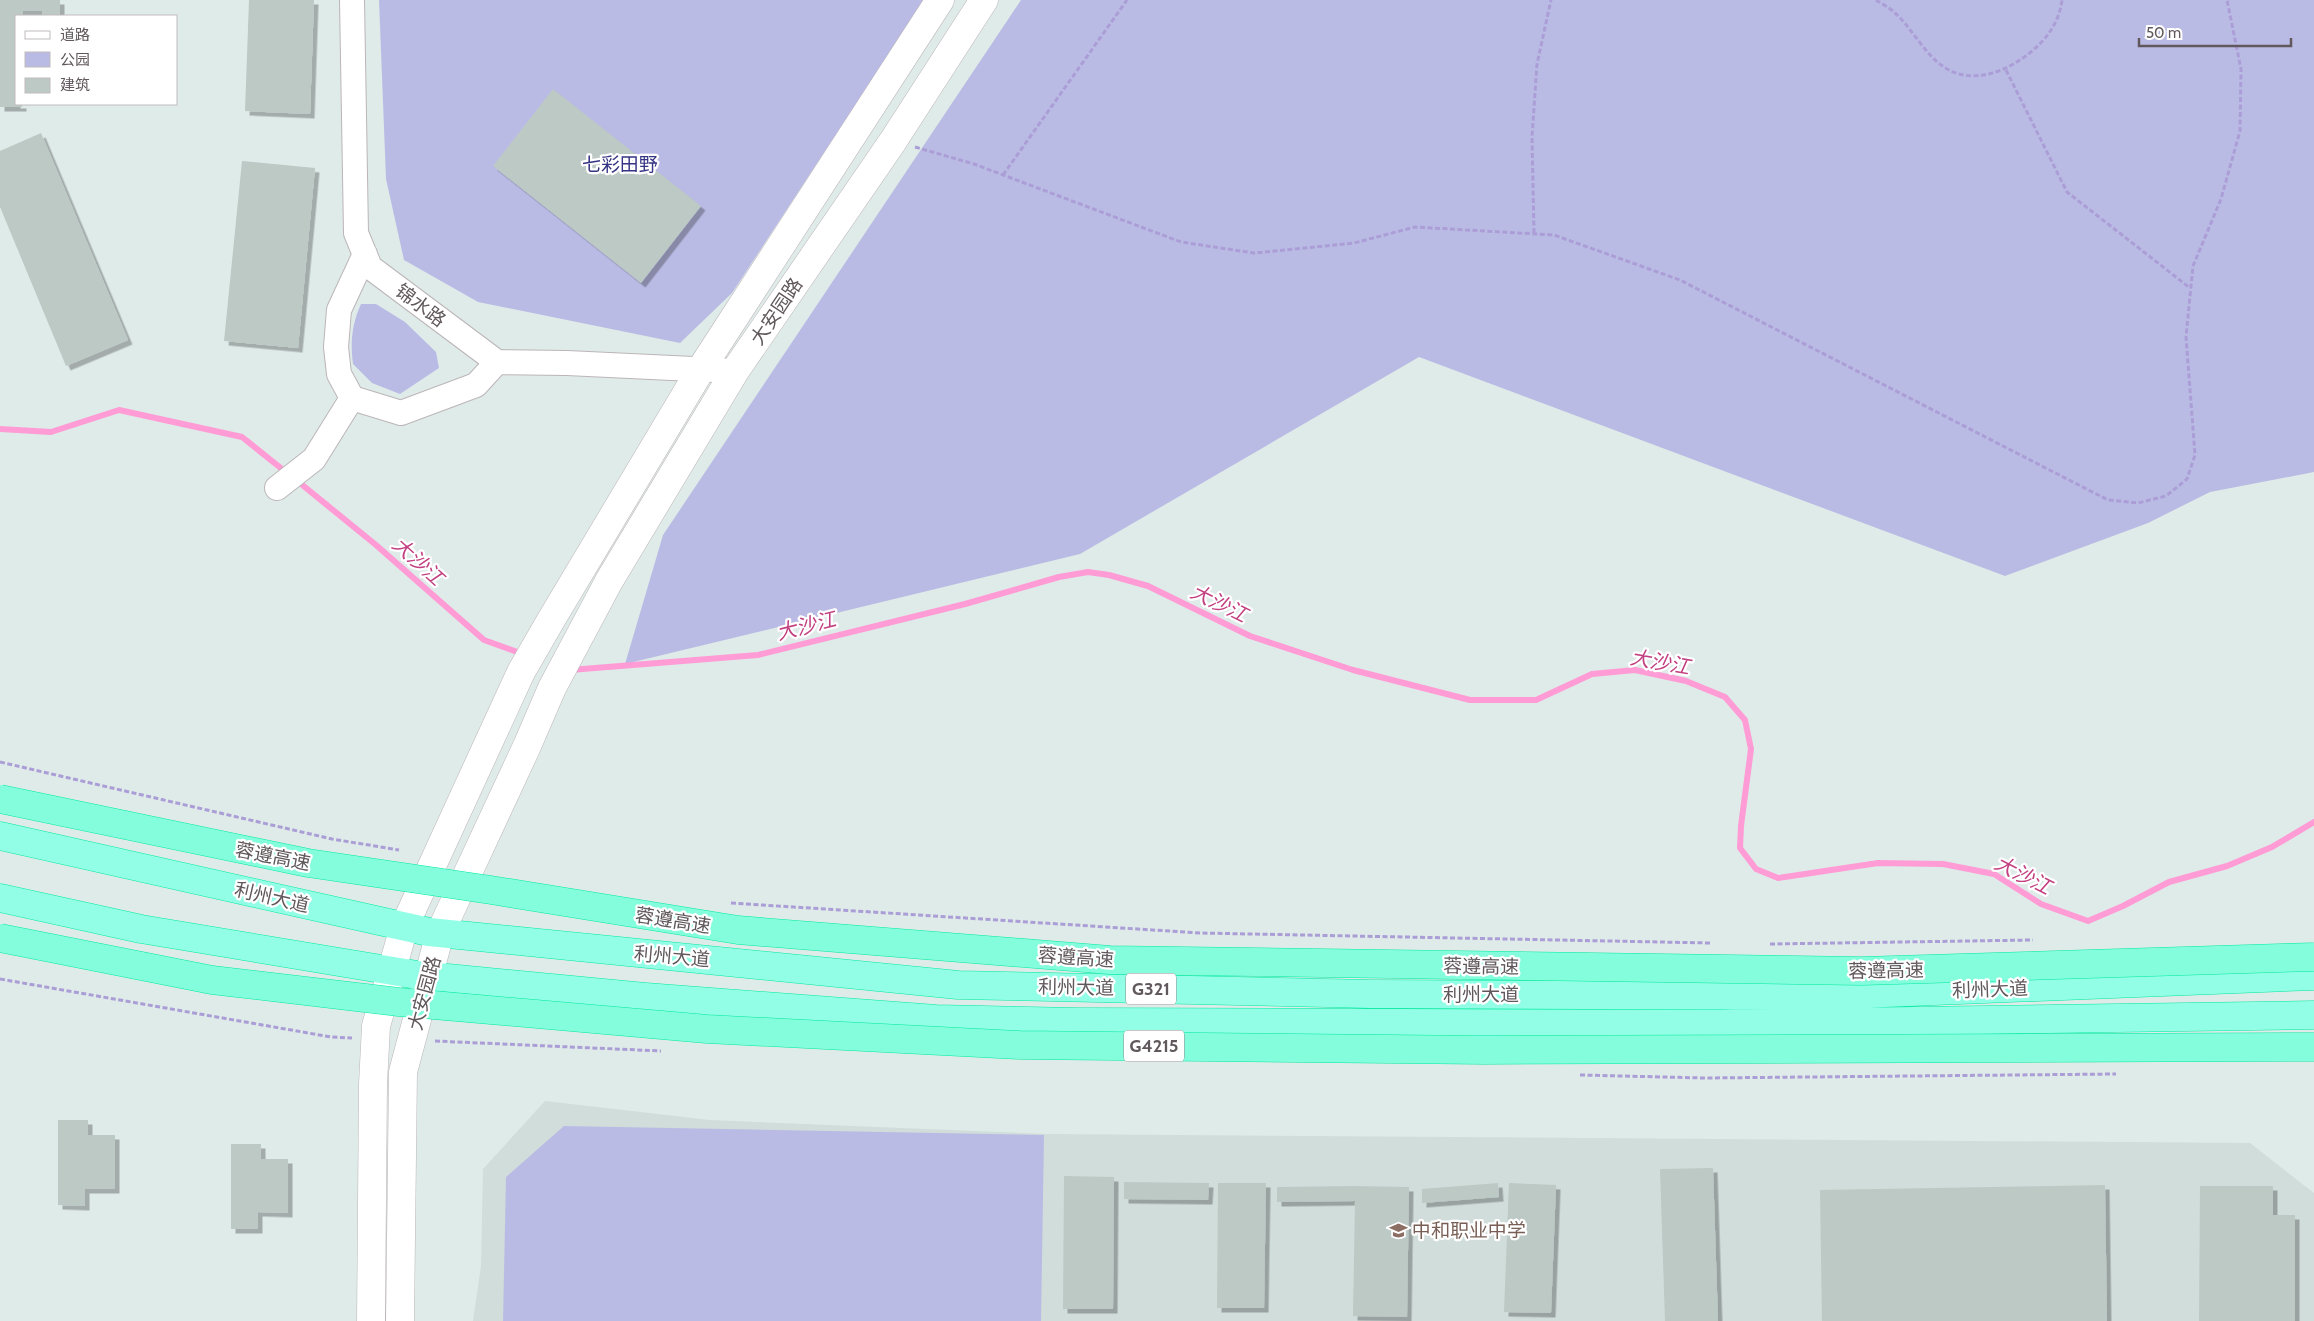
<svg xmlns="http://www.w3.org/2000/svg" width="2314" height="1321" viewBox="0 0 2314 1321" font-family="Cabin,'Noto Sans SC',sans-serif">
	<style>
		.education { fill: #d0ddda }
		.green { fill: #babbe4 }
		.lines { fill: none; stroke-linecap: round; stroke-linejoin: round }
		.stream { stroke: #ff9bd5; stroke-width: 6 }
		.building { fill: #bdc9c5; filter: url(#shadow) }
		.minor-casing { stroke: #bcb5b8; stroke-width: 26 }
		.tertiary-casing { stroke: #bcb5b8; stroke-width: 29 }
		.trunk-casing { stroke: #00ea9e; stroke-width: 29 }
		.path { stroke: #ab9ed6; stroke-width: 3; stroke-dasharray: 5 2.5; stroke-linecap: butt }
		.minor { stroke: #fff; stroke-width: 24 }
		.tertiary { stroke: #fff; stroke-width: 28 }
		.trunk { stroke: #92fee6; stroke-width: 28 }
		.motorway-bridge-casing { stroke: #00ea9e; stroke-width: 29; stroke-linecap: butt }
		.motorway-bridge { stroke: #84fddd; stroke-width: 28 }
		.labels { text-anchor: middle; stroke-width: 4.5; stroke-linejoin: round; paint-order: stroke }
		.shield { fill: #fff; stroke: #908a8d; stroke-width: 1 }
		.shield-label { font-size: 18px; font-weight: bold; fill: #60585c }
		.park-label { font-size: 19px; fill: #363484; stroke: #fff }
		.street-label { font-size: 19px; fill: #60585c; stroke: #fff }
		.education-label { font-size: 19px; fill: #785e54; stroke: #fff; text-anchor: start }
		.water-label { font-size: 20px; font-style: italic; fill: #c23f80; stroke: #fff }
	</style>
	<defs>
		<filter id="shadow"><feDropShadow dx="4.5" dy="4.5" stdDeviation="0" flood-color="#0004"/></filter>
	</defs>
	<rect width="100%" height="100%" fill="#dfebe9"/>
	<path class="education" d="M545,1101L710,1120L1047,1134L2250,1143L2314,1193V1321H473L481,1266L483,1169Z"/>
	<path class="green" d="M379,0H924L732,293L680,343L478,302L404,260L386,179Z
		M1021,0H2314V472L2210,492L2148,523L2005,576L1419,357L1080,554L625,664L663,535Z
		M361,304H376L405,322L436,352L439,368L400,394L372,383L353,364C350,342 352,324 361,304Z
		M564,1126L1044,1135L1041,1321H503L506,1177Z"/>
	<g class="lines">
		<path class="stream" d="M0,429L51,432L119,410L242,437L287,473
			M295,479L376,545L484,640L523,654
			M570,670L758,655L965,604L1059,577L1088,572L1109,575L1148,586L1250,636L1353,670L1470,700H1536L1592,674L1635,670L1686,681L1725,697L1745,720L1751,749L1741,826L1740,848L1756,869L1778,878L1878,863L1943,864L1994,874L2041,904L2088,921L2123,906L2169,882L2227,866L2272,847L2314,822"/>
	</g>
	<path class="building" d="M0,0H60V16H42V11H23V16H16V104H22V107H0Z
		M249,0H314L310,114L245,111Z
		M553,89L701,206L641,283L493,166Z
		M41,133L128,340L66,366L0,207V151Z
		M242,161L315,168L298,348L224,341Z
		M58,1120H88V1135H115V1189H85V1206L58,1205Z
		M231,1144H261V1159H288V1213L258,1212V1229H231Z
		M1713,1168L1718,1321H1665L1660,1169Z
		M1064,1176L1114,1177L1113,1309H1063Z
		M1124,1182L1209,1183L1208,1200L1124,1199Z
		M1218,1183H1266L1264,1308H1217Z
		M1498,1183L1499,1197L1422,1203V1189Z
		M1509,1183L1556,1185L1551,1313L1504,1312Z
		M2105,1185L2107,1321H1822L1820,1190Z
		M1355,1186L1409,1187L1407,1317L1353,1316L1355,1201L1277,1202V1187Z
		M2200,1186H2273V1215H2295V1321H2199Z"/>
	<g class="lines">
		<defs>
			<path id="minor" d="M352,0L356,233L370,267L497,362L567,363L735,371
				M365,254L339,310L336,347L339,374L352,398L401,413L476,385L497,362
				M277,488L314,459L352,398"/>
			<path id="tertiary" d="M371,1321L373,1084L376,1026L404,927L521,672L551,620L701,369L940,0
				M400,1321L403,1072L440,933L527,746L552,688L609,581L735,371L893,141L984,0"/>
			<path id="trunk" d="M0,836L429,932L958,985L1371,994L1810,996L2314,976
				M0,898L141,929L417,975L645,997L936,1019L1077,1022L1720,1024L2314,1015"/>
		</defs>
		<use href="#minor" class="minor-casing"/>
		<use href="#tertiary" class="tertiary-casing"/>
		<use href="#trunk" class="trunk-casing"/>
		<path class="path" d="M1876,0C1882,4 1890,8 1895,13C1911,27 1926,56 1944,67C1969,84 2000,74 2023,58C2043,44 2059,25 2062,0
			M2006,70L2067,192L2190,288
			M915,147L974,164L1181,242L1254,253L1354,243L1415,227L1554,235L1680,280L2108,500L2138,503L2166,496L2187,479L2195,455L2186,337L2193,266L2221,199L2240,131L2241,69L2227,0
			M1003,175L1127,0
			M1534,233L1532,137L1537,64L1551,0
			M0,762L332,839L399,850
			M731,903L1200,933L1711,943
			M1770,944L2033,940
			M0,979L331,1037L352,1038
			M435,1041L661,1051
			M1580,1075L1705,1078L2116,1074"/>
		<use href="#minor" class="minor"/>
		<use href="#tertiary" class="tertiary"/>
		<use href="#trunk" class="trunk"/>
		<defs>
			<path id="motorway-bridge" d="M0,799L308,863L491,890L738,930L1110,960L1862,971L2314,957
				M0,938L212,980L399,1002L707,1029L1020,1045L1484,1050L2314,1047"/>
		</defs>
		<use href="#motorway-bridge" class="motorway-bridge-casing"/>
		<use href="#motorway-bridge" class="motorway-bridge"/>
	</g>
	<defs>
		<symbol id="school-bare" viewBox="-9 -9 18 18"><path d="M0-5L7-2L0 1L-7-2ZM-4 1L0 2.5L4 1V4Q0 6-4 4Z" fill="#8d6e63" stroke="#fff" stroke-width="2.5" paint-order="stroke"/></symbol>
	</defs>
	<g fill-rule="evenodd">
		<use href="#school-bare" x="1386" y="1218" width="25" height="25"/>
	</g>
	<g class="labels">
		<g class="shield">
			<rect x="1126" y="973.5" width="50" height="31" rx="4"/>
			<rect x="1124" y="1030.5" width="60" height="31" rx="4"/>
		</g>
		<g class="shield-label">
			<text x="1151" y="995">G321</text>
			<text x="1154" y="1052">G4215</text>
		</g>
		<g class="park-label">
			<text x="620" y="171">七彩田野</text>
		</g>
		<g class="street-label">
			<text transform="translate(421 305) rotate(37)" y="7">锦水路</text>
			<text transform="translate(776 311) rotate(-56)" y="7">大安园路</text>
			<text transform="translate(273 856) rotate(11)" y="7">蓉遵高速</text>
			<text transform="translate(272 897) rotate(13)" y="7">利州大道</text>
			<text transform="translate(673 920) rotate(9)" y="7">蓉遵高速</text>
			<text transform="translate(672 956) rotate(5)" y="7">利州大道</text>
			<text transform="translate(1076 957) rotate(4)" y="7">蓉遵高速</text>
			<text transform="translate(1481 966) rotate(1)" y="7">蓉遵高速</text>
			<text transform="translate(1886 970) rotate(-1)" y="7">蓉遵高速</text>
			<text transform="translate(1076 987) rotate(1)" y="7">利州大道</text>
			<text transform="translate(1990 989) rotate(-2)" y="7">利州大道</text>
			<text transform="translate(424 993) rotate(-75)" y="7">大安园路</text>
			<text x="1481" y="1001">利州大道</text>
		</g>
		<g class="education-label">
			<text x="1412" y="1237">中和职业中学</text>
		</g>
		<g class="water-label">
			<text transform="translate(418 561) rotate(42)" y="7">大沙江</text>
			<text transform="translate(1219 603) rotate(26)" y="7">大沙江</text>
			<text transform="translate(806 626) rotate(-14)" y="7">大沙江</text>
			<text transform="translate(1660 662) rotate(10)" y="7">大沙江</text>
			<text transform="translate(2023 875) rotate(27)" y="7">大沙江</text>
		</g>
	</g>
	<rect x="15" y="15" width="162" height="90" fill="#ffffff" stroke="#bfbcbe"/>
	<rect x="25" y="31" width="25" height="8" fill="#ffffff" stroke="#bfbcbe"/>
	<text x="60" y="40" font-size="15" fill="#60585c">道路</text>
	<rect x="25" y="52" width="25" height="15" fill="#babbe4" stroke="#bfbcbe"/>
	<text x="60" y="65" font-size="15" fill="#60585c">公园</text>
	<rect x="25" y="78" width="25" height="15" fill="#bdc9c5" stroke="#bfbcbe"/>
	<text x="60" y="90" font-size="15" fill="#60585c">建筑</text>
	<path d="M2139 38v8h152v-8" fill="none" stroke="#60585c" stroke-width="2.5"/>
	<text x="2146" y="38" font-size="15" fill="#60585c" stroke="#ffffff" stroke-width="4" paint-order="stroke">50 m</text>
</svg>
